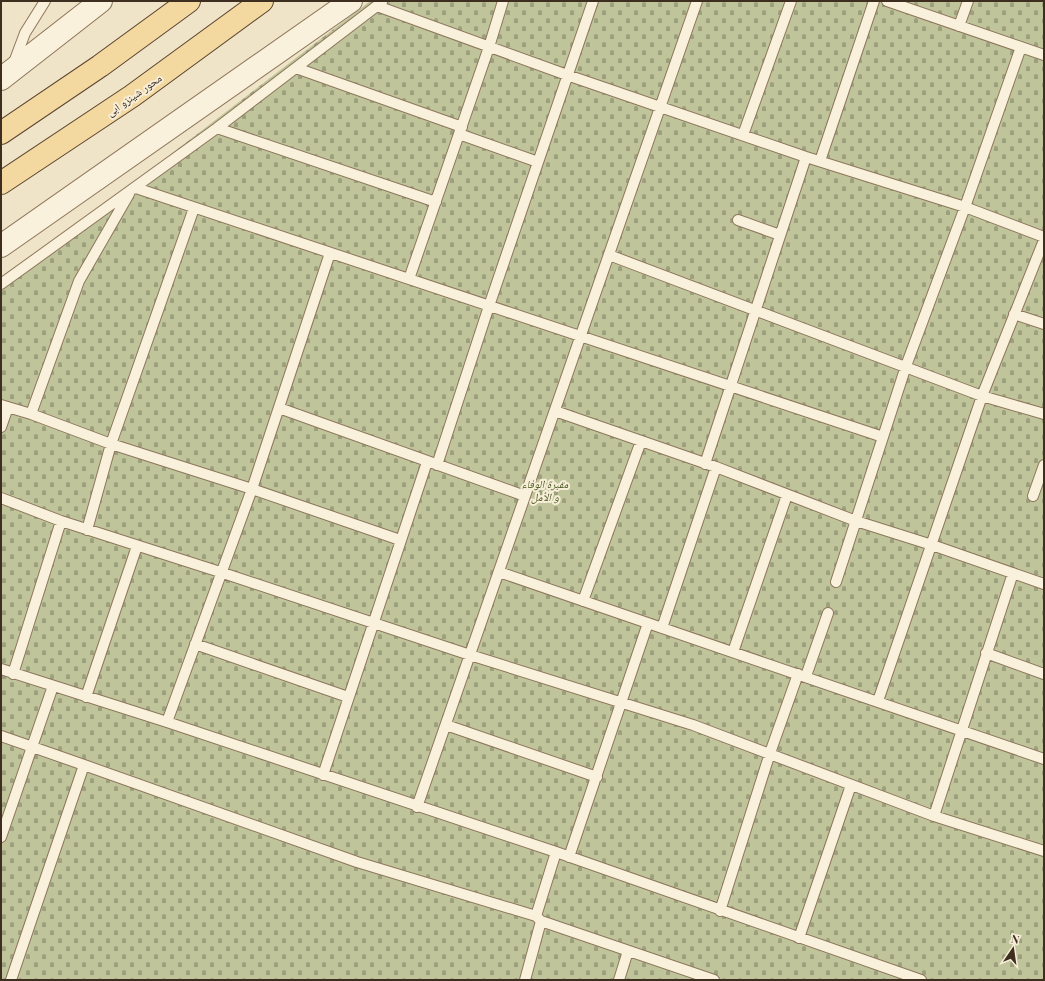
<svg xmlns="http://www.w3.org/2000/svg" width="1045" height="981" viewBox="0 0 1045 981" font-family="'Playfair Display','Noto Naskh Arabic',serif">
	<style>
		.cemetery { fill: url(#cemetery-stones) }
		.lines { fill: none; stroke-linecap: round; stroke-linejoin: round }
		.service-casing { stroke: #8d765c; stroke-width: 12 }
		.tertiary-casing { stroke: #8d765c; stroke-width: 24 }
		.primary-casing { stroke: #5b4430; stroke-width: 24 }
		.service { stroke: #faf1dc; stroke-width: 10 }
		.tertiary { stroke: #faf1dc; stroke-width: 22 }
		.primary { stroke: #f3d9a0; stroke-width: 22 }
		.labels { text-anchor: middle; stroke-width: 4; stroke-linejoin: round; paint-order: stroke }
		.street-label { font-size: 11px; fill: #3d2e20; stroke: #f7eed8 }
		.park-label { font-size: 11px; font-style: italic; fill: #4d5a26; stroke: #f7eed8 }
	</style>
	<defs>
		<pattern id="cemetery-stones" width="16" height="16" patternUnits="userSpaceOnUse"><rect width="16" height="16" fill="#bfc49a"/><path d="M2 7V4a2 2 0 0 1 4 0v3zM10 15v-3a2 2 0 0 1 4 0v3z" fill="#9ca07d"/></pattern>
	</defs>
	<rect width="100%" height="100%" fill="#f0e4c8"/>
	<path class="cemetery" d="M370,1H1044V980H1V285Z"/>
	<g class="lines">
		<defs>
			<path id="service" d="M887,1L1044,55
				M377,6L567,75L806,157L965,207L1044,237
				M959,26L968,1
				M13,65L25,33L45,1
				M296,68L462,127
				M217,128L436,202
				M459,134L538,162
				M743,135L791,1
				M820,161L874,1
				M136,188L883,437
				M738,220L780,235
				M609,255L982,396L1044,414
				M409,279L489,47L503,1
				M1,284L217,128L382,2
				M1014,314L1044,324
				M1,405L31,414L111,444L252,489L400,540
				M279,408L525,496
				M555,411L716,467L856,521L932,545L1044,584
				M31,414L79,281L129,194
				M1,427L8,407
				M705,464L806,157
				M437,465L489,306L593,1
				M1033,496L1044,465
				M1,498L61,521L220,572L470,655L693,725L934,816L1044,851
				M87,530L111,444L194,208
				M499,572L1044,759
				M836,582L906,366L965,207L1021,47
				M583,601L641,441
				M662,628L716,467
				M195,644L348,697
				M733,652L787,495
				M986,653L1044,674
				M1,669L167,722L556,852L921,980
				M13,674L61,521
				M806,676L828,613
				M86,697L137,546
				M878,701L982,396L1044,240
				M167,722L252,489L330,253
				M446,725L597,777
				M1,736L84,765L11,980
				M84,765L357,862L536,916
				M323,775L427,462
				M417,807L697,1
				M934,816L1013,573
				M1,837L53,686
				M569,857L648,623
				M720,911L770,753L798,674
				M541,921L714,980
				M799,938L851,785
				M525,980L541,921L536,916L556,852
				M619,980L628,951"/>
			<path id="tertiary" d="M1,79L101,1
				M1,246L351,1"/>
			<path id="primary" d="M1,133L100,66L189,1
				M1,183L132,96L262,1"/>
		</defs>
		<use href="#service" class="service-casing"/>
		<use href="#tertiary" class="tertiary-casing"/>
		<use href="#primary" class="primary-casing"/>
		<use href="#service" class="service"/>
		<use href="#tertiary" class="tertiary"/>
		<use href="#primary" class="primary"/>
	</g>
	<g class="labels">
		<g class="street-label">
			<text transform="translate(134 95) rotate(-35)" y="4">محور شينزو ابى</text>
		</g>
		<g class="park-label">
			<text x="545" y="488">مقبرة الوفاء<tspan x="545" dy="13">و الأمل</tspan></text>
		</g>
	</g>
	<rect width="1045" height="981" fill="none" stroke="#3d2e20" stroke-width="4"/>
	<g transform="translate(1013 949) rotate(13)" stroke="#f7eed8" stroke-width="3" paint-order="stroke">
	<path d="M0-3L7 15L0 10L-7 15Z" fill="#3d2e20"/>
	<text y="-6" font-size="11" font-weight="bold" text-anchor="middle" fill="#3d2e20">N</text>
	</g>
</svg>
